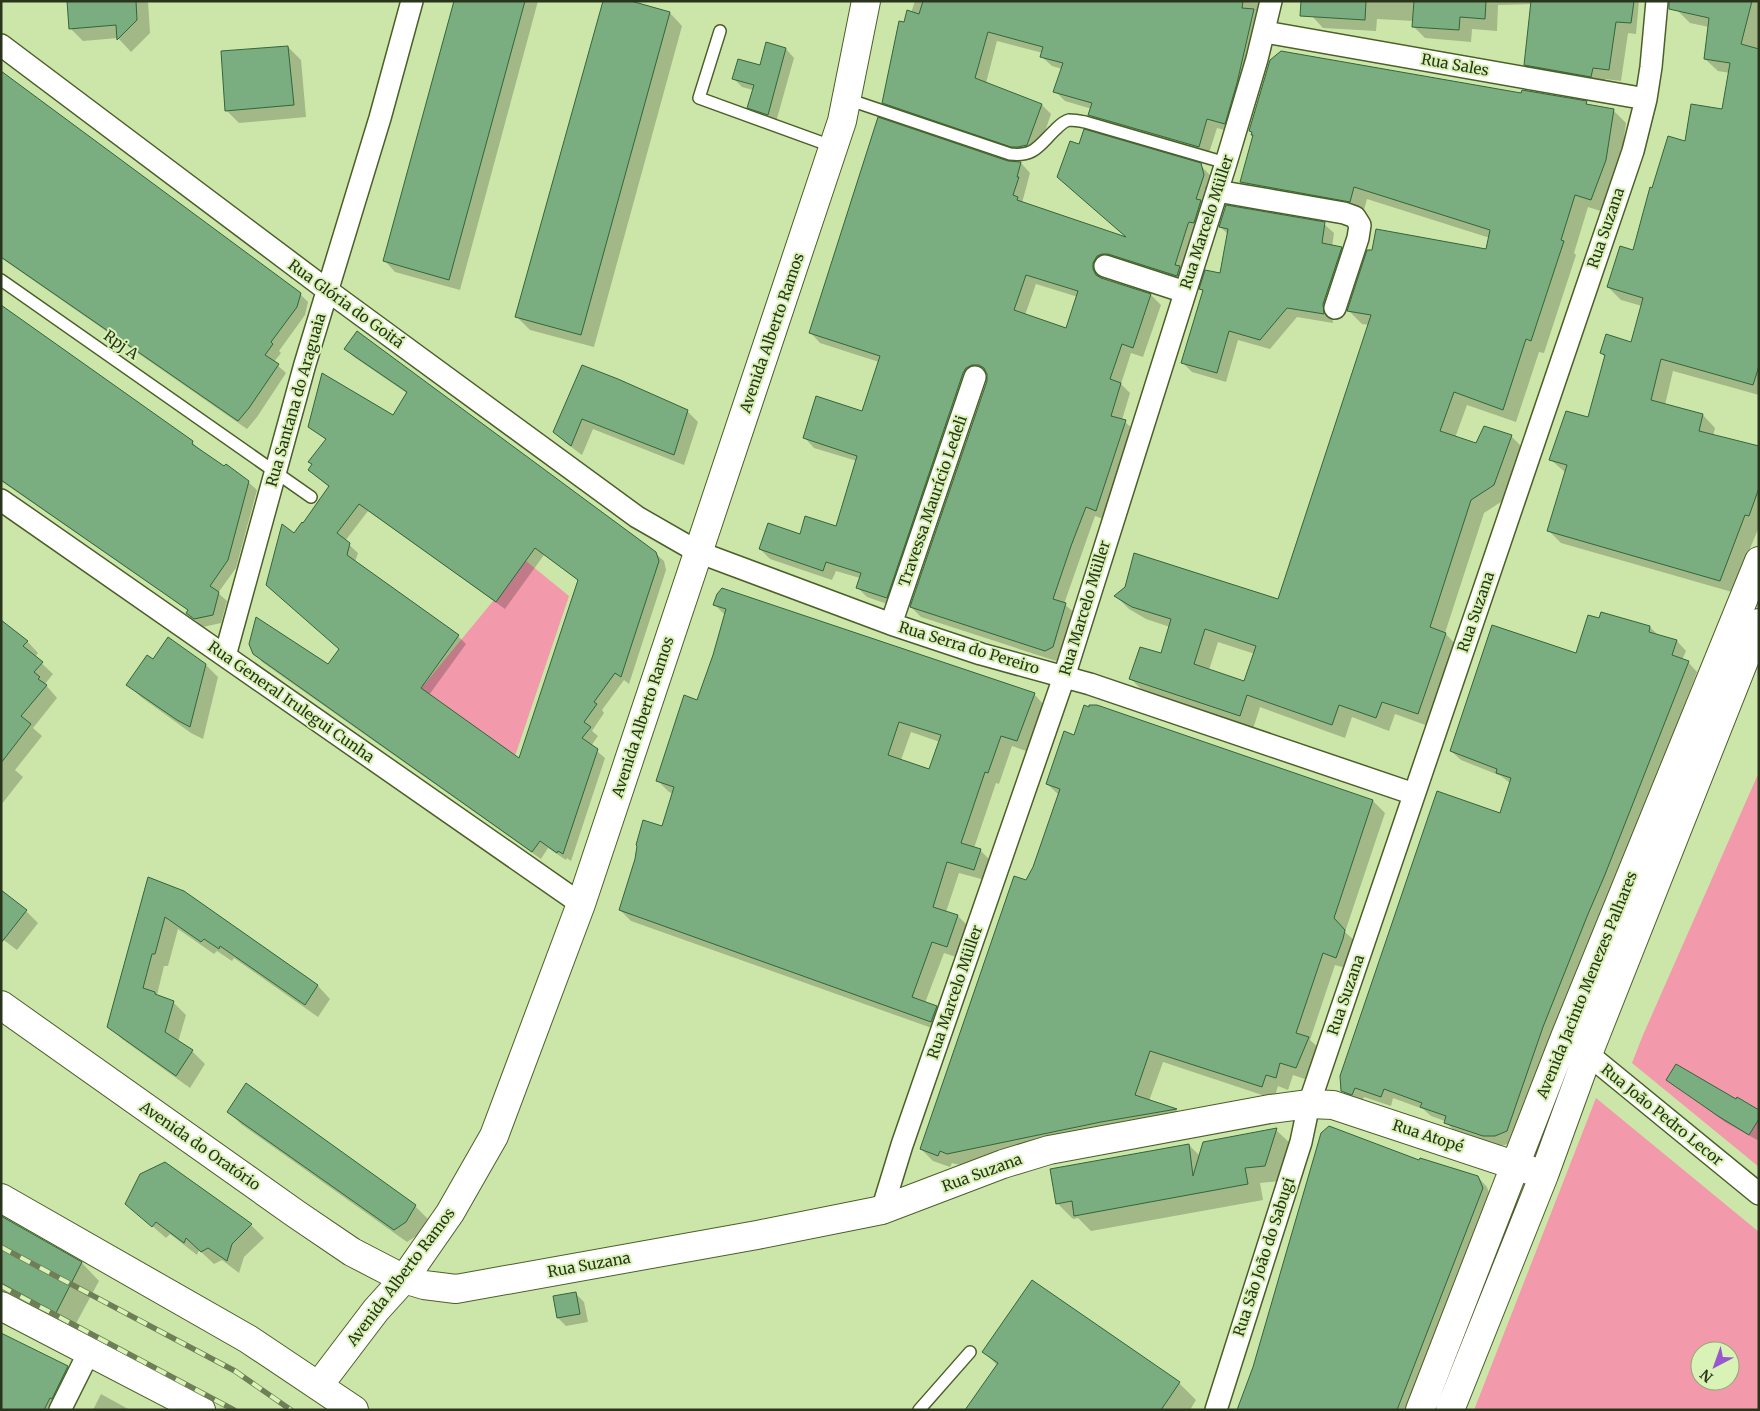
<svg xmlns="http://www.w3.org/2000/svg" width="1760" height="1411" viewBox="0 0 1760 1411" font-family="Merriweather,serif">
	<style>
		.green { fill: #f299ab; fill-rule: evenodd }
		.shadow { fill: #0003; fill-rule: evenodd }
		.building { fill: #7aad7f; stroke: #34653b; fill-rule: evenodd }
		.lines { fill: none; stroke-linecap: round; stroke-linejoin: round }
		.lane-casing { stroke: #4a6028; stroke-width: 14 }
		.street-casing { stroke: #4a6028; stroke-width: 24 }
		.secondary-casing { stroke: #4a6028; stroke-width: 30 }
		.primary-casing { stroke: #4a6028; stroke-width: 30 }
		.lane { stroke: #fff; stroke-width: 11 }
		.street { stroke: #fff; stroke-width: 21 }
		.secondary { stroke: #fff; stroke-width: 28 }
		.primary { stroke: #fff; stroke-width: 28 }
		.rail-casing { stroke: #6e7f57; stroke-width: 5.5 }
		.rail { stroke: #d9f3b6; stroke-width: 4; stroke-dasharray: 11; stroke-linecap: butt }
		.labels { text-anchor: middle; stroke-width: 4; stroke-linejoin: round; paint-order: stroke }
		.street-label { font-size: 15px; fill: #2a341c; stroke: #d9f3b6 }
	</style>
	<rect width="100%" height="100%" fill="#cce6a9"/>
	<path class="green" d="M526,561L569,596L515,756L418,692Z
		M1759,772V1167L1632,1063L1643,1035Z
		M1596,1098L1759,1232V1410H1474ZM1700,1351H1730V1381H1700Z"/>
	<path class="shadow" d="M68,1H148L150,33L131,52L118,38L83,41L70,28Z
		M455,1H538L460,290L395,272L385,261Z
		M915,1H1265L1234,133L1217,128L1208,156L1100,125L1090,115L1092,109L1065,101L1055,91L1062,69L1052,66L1042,57L1043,53L997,41L986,83L1042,105L1051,114L1037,155L1022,156L893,112L883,102L904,24L911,13Z
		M1312,1H1639L1636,34L1628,33L1621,81L1605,79L1603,88L1537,76L1526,64L1532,4L1498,5L1497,31L1472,29L1471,42L1425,38L1413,26L1414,21L1377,19L1376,31L1323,28L1312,16Z
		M1678,1H1759V395L1673,371L1665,405L1703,415L1715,428L1713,436L1759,447V527L1732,592L1561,543L1549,531L1566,473L1551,460L1589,419L1606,358L1601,353L1632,343L1642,306L1621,300L1608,287L1633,251L1686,143L1723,111L1730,73L1718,71L1705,59L1709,27L1690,23L1677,10Z
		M670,13L682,26L594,347L530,330L517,317Z
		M767,44L786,49L794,58L776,122L757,116L749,107L753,90L742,87L734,79L761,66Z
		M288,47L301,60L306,117L239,123L226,110Z
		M1,73L300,294L308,302L305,315L279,351L281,353L274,362L286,373L257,417L247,429L1,258Z
		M1522,94L1586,102L1589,106L1613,110L1626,123L1619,173L1604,212L1588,207L1574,253L1576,255L1544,353L1539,352L1516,422L1467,405L1455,438L1477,445L1511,436L1524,449L1507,498L1484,513L1445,633L1458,647L1431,727L1395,714L1389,731L1352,717L1345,738L1260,707L1253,729L1144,692L1131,679L1161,655L1170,627L1146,619L1129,609L1116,596L1279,601L1370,325L1362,324L1349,311L1487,251L1490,238L1367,199L1363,214L1255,195L1242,182L1254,136L1250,130ZM1218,642L1255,654L1245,682L1209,670Z
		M1079,145L1200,165L1210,175L1213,185L1187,285L1102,273V279L1151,295L1161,305L1143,357L1131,353L1121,384L1130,393L1122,420L1125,422L1135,431L1106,520L1095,516L1064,604L1076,614L1062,657L1056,661L921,617L911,607L988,381V375L982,374L896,607L867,597L857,587L860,578L836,571L832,580L770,559L760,549L800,536L836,527L857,461L814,448L805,438L863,412L879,362L820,343L811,333L1007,162L1021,163L1030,173L1022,203L1129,239ZM1036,284L1078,297L1067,330L1025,315Z
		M1324,224L1334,233L1332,247L1341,248L1351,258L1332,314L1333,323L1297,317L1270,349L1238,340L1226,382L1192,372L1182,362L1204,292L1201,289L1221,274L1228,234L1220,227Z
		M1,307L192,442L200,451L248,482L257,490L236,568L218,593L227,601L221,623L203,627L187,613L189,611L1,481Z
		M346,349L655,553L664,561L666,570L629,684L624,680L602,710L604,713L592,731L598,736L591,746L605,758L571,861L567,858L566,860L548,848L541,859L262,662L254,653L328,666L341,650L294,534L304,525L330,488L309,470L327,441L310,426L393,416L408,394L354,357ZM368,511L505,609L544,555L579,581L520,760L429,695L466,644L458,636L355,562L358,553L345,541Z
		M583,367L687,411L698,422L684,465L593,429L582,455L566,443L555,432Z
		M715,605L1034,694L1045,706L1029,752L1012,746L999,784L996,783L974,848L980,850L992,862L985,880L959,873L946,912L958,916L969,927L959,958L944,953L925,1003L936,1007L947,1019L943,1032L631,921L620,910L663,828L674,794L669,792L658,781L698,701L714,656L725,615ZM911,732L940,742L930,771L901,760Z
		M1,622L27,641L38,653L35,657L53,674L45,684L57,698L33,728L42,736L15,770L23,777L1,805Z
		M1650,627L1659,636L1677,641L1686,651L1682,660L1688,662L1697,672L1516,1140L1505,1145H1494L1455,1132L1445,1121L1431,1116L1423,1109L1393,1098L1391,1106L1364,1097L1361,1103L1352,1100L1342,1091L1501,815L1510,783L1501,776L1461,760L1451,751L1577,655Z
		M153,661L205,664L218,677L203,739L191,733L141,697L128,684Z
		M1097,706L1373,801L1385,813L1345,932L1357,943L1349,969L1335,965L1310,1040L1321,1050L1308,1080L1293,1075L1288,1090L1278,1086L1274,1099L1163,1062L1149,1101L1176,1110L1187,1121L1114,1134L960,1165L952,1163L950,1167L933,1161L921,1149L1034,868L1059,795L1047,784L1090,708Z
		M149,879L183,892L318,986L330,999L318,1017L234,958L232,961L217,951L214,954L178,929L168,966H164L157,995L173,1002L186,1015L178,1042L192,1051L205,1064L190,1088L122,1039L109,1026Z
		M1,891L26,911L38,923L17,950L1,938Z
		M1668,1080L1736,1101L1759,1111V1141L1725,1122Z
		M228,1111L415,1206L428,1219L418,1235L407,1242L241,1124Z
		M1276,1130L1292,1145L1281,1181L1260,1183L1263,1200L1091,1231L1078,1218L1073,1219L1057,1203L1189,1145L1200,1156L1204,1143Z
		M1420,1161L1478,1177L1487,1187L1491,1198L1409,1410H1237Z
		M165,1163L251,1225L264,1238L244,1257L239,1273L222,1260L214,1264L199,1250L197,1255L170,1234L166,1238L127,1204Z
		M1,1217L82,1263L99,1281L73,1329L1,1290Z
		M1033,1282L1179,1383L1196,1400L1190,1410H967L998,1366L984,1352Z
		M575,1293L584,1302L588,1322L566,1326L558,1318Z
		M68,1367L78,1377L59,1410H1Z
		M101,1394L130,1410H93Z"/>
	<path class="building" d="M67,1H136L137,20L117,40L116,25L69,29Z
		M454,1H525L449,280L383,261Z
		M603,1H631L670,12L581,335L515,317Z
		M923,1H1243L1242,8L1254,9L1237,83L1225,124L1207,119L1199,147L1088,115L1092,103L1053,92L1063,63L1040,57L1043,47L988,32L975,78L1042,104L1027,145L1018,147H1011L882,103L899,21L904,22L907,10L919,14Z
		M1301,1H1366L1365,20L1300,16Z
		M1414,1H1486L1485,19L1460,17L1459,30L1412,27Z
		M1531,1H1634L1631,23L1616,22L1609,70L1593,68L1591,77L1524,65Z
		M1669,1H1752L1741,44L1759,49V366L1753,385L1661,359L1651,400L1703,414L1699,431L1759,446V488L1749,516L1745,515L1720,581L1547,531L1567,465L1549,460L1566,411L1588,417L1605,355L1600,353L1606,334L1631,342L1643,298L1607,287L1620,246L1633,250L1650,187L1652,188L1668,136L1685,141L1691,104L1722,109L1730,63L1704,59L1709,18L1669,9Z
		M766,42L786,48L768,115L747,108L754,85L732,79L738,59L760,65Z
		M288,46L294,105L225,111L221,51Z
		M1281,51L1521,93L1522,90L1587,101L1586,104L1614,109L1606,160L1591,200L1575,195L1561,240L1564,241L1531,341L1526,339L1503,410L1454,392L1440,431L1476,443L1484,426L1512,435L1494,485L1471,500L1430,627L1446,633L1418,714L1382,702L1376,718L1339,705L1332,725L1247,695L1240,716L1129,679L1140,647L1161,653L1171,619L1132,607L1114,596L1125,587L1134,553L1278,599L1371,315L1347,311L1367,250H1372L1376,229L1486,249L1490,230L1354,187L1350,202L1240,182L1253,135H1251L1252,132L1249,131L1270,60ZM1205,629L1256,646L1244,681L1194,664Z
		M1,71L301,293L297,307L271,342L273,344L265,355L279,364L249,408L238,421L1,257Z
		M878,117L1008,161L1021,162L1017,177H1019L1013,195L1018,197L1017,200L1126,237L1057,177L1070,141L1079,144L1084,129L1201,163L1204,175L1196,199L1201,200L1194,223L1189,222L1188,224L1175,265L1180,266L1177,276L1108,254H1102L1097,256L1093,263V269L1096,275L1101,278L1151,294L1133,348L1122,344L1110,379L1121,383L1111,416L1126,420L1096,511L1086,507L1071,546L1053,599L1066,603L1053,647L1045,651L910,607L987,381V374L984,368L979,365H972L966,368L963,373L887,598L856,588L861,573L826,562L823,571L759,549L768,523L800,534L805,516L836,526L857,456L803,438L816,396L862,411L880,356L809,333ZM1026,275L1078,291L1066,328L1014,310Z
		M1226,205L1325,222L1322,243L1342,247L1323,304L1324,314L1287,308L1260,340L1229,331L1217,373L1181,363L1203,290L1199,289L1205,270L1220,273L1228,229L1219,227Z
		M1,305L193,441L192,444L224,466L226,464L249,481L228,560L210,586L219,592L213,615L194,619L186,613L188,610L1,480Z
		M357,331L656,552L659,561L621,677L615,673L594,702L597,704L584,722L591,727L582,738L598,749L563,854L558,851L557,853L540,841L532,852L253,654L249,644L256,617L328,664L339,649L266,585L282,524L294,533L302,522L303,523L329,486L308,470L312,464L308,462L326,439L308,427L322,373L393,415L407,392L344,349ZM359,504L496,602L535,548L578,580L519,758L421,688L459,635L347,555L350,543L337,533Z
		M582,365L618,379L688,410L674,455L582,419L571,446L553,432Z
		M722,588L1035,693L1017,741L1001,736L988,773L985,772L961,843L981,849L974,870L947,862L933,907L958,915L947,947L932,942L912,997L937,1006L931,1022L619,910L635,859L637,846L636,845L643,820L662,826L674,787L656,781L684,695L697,700L713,655L726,609L713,605L717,594ZM899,722L941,735L929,769L888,755Z
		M1601,612L1650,626L1649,632L1677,640L1672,655L1689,661L1604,877L1588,914L1543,1027L1507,1131L1495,1136H1483L1444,1123L1446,1116L1420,1107L1422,1103L1384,1089L1381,1097L1355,1088L1352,1095L1341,1091L1340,1076L1437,791L1500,813L1511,778L1496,773L1497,769L1450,751L1492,625L1576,653L1588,615L1599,618Z
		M1,620L28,641L23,646L43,662L34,672L40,677L38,679L47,685L21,716L31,724L1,763Z
		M168,637L206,664L190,727L177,720L126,685L147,655L153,659Z
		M1084,705L1089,707V705H1097L1373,800L1334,918L1345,930L1343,939L1336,958L1323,953L1296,1033L1309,1037L1296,1068L1280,1063L1276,1078L1266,1075L1262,1087L1150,1051L1135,1095L1177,1109L1101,1122L947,1154L940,1151L938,1156L920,1149L1014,876L1026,880L1033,867L1060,789L1046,784L1064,731L1074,735Z
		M148,877L184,891L318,985L305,1005L220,946L219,949L204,939L201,942L165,917L155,954H152L143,988L155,992V994L174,1001L165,1032L193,1050L176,1076L107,1027Z
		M1,890L27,910L1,943Z
		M1676,1064L1736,1099L1737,1097L1759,1110V1119L1749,1135L1718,1116L1666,1080Z
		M246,1083L416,1205L406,1222L394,1230L227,1112Z
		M1329,1126L1419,1160L1420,1158L1478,1176L1483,1188L1397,1410H1237L1253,1367L1321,1133Z
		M1277,1128L1265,1166L1245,1168L1248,1184L1074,1216L1072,1201L1056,1204L1050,1169L1189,1144L1193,1176L1203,1142Z
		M165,1162L252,1224L232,1244L227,1261L208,1248L201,1252L186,1238L184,1243L156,1222L152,1227L125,1204L140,1174Z
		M1,1216L82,1262L56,1313L1,1283Z
		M1032,1280L1180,1382L1161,1410H965L998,1363L982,1352Z
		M576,1292L580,1314L557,1318L553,1296Z
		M1,1333L68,1366L52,1399L50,1398L44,1410H1Z"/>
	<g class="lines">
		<defs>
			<path id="lane" d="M720,31L699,98L834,147
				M847,99L1010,154C1035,157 1039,145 1056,129C1059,126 1064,121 1069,120C1074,120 1080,121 1085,122L1226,163
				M1,280L311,497
				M919,1410L970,1352"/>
			<path id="street" d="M1265,32L1646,99
				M1,45L327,290L637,517L698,552L891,624L981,654L1090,684L1414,794
				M1217,191L1344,213L1355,217L1360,225L1358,238L1335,308
				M1105,266L1185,292
				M1,500L581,904
				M891,624L975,377
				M225,656L305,364L380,118L412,1
				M1578,1046L1759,1194
				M882,1210L902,1145L1064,677L1226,163L1257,59L1271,1
				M60,1410L89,1352
				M1216,1410L1301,1142L1309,1104L1633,151L1646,99L1651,67L1657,1"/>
			<path id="secondary" d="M1,1005L296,1214L352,1252L404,1279L424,1285L456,1289L757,1235L882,1210L1003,1164L1049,1150L1270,1109L1309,1104L1333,1105L1544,1175
				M319,1385L376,1310L404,1279L450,1213L494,1136L581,904L842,121L866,1
				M1420,1410L1565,1037L1759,561
				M1450,1410L1544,1175L1588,1054L1759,623"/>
			<path id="primary" d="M1,1198L248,1339L354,1410
				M1,1306L201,1410"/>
		</defs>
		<use href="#lane" class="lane-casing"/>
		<use href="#street" class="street-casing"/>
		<use href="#secondary" class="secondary-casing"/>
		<use href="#primary" class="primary-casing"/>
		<use href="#lane" class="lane"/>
		<use href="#street" class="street"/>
		<use href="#secondary" class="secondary"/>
		<use href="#primary" class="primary"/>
		<defs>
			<path id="rail" d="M1,1247L235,1371L291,1410
				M1,1286L234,1410"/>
		</defs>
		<use href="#rail" class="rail-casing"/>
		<use href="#rail" class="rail"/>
	</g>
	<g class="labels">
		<g class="street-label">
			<text transform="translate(1455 65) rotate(10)" y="5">Rua Sales</text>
			<text transform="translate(1207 222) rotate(-72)" y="5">Rua Marcelo Müller</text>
			<text transform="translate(1606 228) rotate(-71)" y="5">Rua Suzana</text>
			<text transform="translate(346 304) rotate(36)" y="5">Rua Glória do Goitá</text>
			<text transform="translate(772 333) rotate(-71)" y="5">Avenida Alberto Ramos</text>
			<text transform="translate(121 345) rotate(35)" y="5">Rpj A</text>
			<text transform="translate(296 400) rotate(-74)" y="5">Rua Santana do Araguaia</text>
			<text transform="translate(933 501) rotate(-71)" y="5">Travessa Maurício Ledeli</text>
			<text transform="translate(1085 608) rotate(-73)" y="5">Rua Marcelo Müller</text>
			<text transform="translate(1476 612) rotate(-71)" y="5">Rua Suzana</text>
			<text transform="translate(969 648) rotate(17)" y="5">Rua Serra do Pereiro</text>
			<text transform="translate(291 702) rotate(35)" y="5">Rua General Irulegui Cunha</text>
			<text transform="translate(643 717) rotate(-72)" y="5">Avenida Alberto Ramos</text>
			<text transform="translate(1587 985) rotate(-68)" y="5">Avenida Jacinto Menezes Palhares</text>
			<text transform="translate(955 992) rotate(-71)" y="5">Rua Marcelo Müller</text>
			<text transform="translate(1346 995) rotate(-71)" y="5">Rua Suzana</text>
			<text transform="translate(1662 1115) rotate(39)" y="5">Rua João Pedro Lecor</text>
			<text transform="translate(1428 1136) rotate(18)" y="5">Rua Atopé</text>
			<text transform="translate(200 1146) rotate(35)" y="5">Avenida do Oratório</text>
			<text transform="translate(982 1173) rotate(-20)" y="5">Rua Suzana</text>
			<text transform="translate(1264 1257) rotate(-72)" y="5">Rua São João do Sabugi</text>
			<text transform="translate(589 1265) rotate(-10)" y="5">Rua Suzana</text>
			<text transform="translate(401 1277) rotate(-53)" y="5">Avenida Alberto Ramos</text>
		</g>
	</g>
	<rect width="1760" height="1411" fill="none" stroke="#2a341c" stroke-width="5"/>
	<g transform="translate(1715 1366) rotate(221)"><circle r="24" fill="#d9f3b6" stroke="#93a778"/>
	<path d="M0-4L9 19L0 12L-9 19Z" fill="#9857cd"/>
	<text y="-8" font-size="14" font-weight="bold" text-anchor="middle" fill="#2a341c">N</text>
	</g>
</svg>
